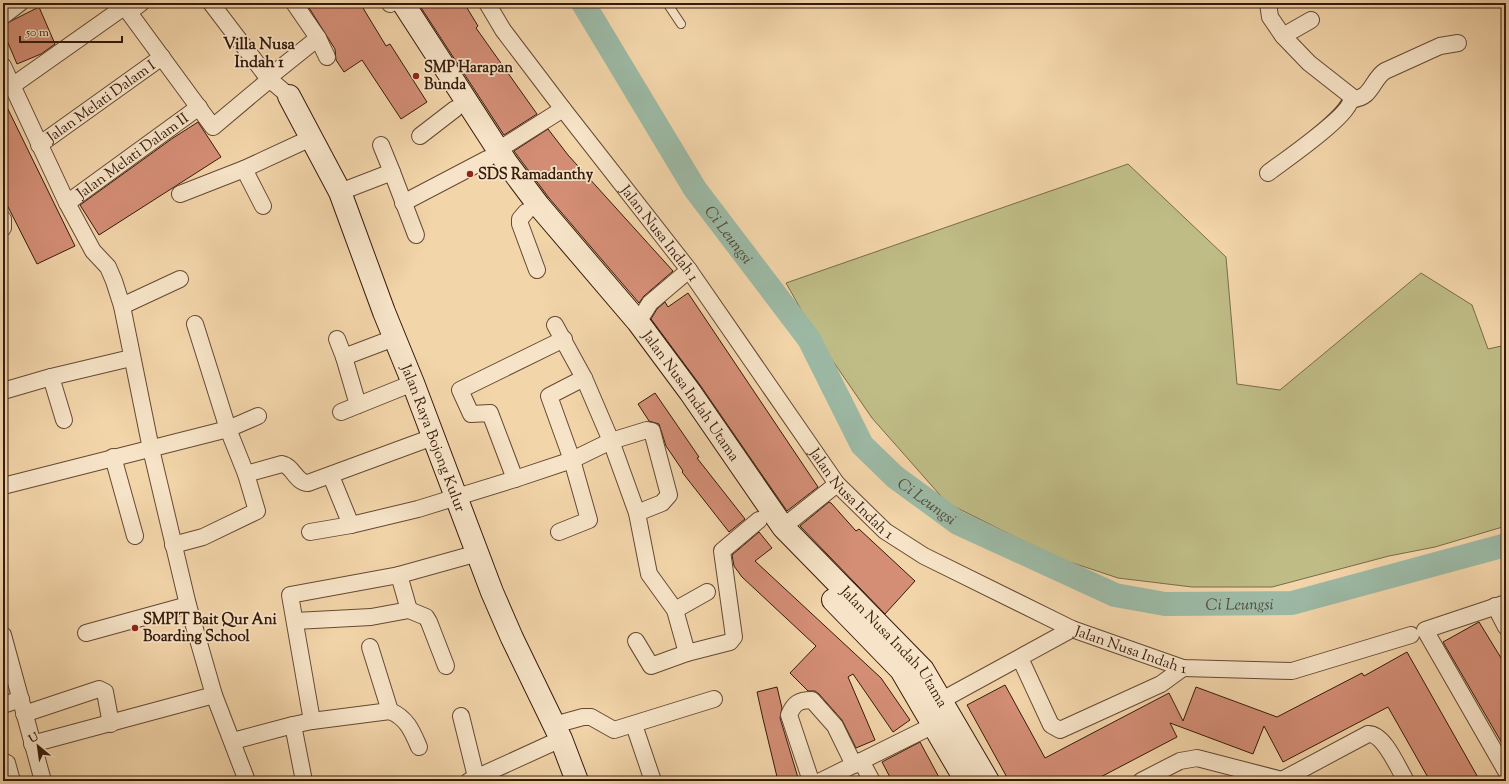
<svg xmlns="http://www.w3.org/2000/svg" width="1509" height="784" viewBox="0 0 1509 784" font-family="'Sorts Mill Goudy',serif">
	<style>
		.green { fill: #bfbc86; stroke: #7a6b48 }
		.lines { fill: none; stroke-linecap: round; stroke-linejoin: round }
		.river { stroke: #9cb9a5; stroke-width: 24 }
		.building { fill: #d48e76; stroke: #361a0b }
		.lane-casing { stroke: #654933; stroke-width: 10 }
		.street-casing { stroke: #654933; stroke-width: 18 }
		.secondary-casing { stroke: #361a0b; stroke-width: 24 }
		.lane { stroke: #f7e4c8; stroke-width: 8 }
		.street { stroke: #f7e4c8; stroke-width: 16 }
		.secondary { stroke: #f7e4c8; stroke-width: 22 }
		.poi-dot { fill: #8f2418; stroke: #f7e4c8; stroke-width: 1.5 }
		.labels { text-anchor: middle; stroke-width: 3.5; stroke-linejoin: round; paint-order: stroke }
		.poi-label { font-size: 15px; font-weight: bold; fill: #361a0b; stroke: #f7e4c8; text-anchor: start }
		.street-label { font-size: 15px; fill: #361a0b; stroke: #f7e4c8 }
		.neighbourhood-label { font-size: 16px; font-weight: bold; fill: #361a0b; stroke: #f7e4c8 }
		.water-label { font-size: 16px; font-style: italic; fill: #554a39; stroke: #f7e4c8 }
	</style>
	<rect width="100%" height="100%" fill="#f3d5aa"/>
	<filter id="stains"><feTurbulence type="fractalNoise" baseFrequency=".005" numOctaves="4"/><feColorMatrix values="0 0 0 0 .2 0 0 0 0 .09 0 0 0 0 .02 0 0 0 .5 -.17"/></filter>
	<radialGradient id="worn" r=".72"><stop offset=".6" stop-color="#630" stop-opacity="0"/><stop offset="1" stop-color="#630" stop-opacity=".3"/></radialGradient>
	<path class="green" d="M1128,164L1226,257L1237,384L1280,390L1421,273L1472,305L1488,349L1506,345V526L1435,547L1389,556L1272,587H1192L1118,578L1058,558L947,503L872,418L817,338L786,283Z"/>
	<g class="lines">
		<path class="river" id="s1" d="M583,3L695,189L809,339L862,445L895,477L958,523L1115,595L1165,604L1292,603L1506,545"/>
	</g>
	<path class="building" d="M306,3H360L386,46L390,44L427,102L401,119L362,60L344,72L336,60L335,49Z
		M418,3H464L478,26L476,28L537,114L504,135Z
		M39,7L55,44L41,54L17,64L3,31V25Z
		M3,99L75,246L37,264L3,197Z
		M198,122L221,157L99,235L80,205L173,138Z
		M548,129L568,155L673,271L644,296L639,303L549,198L514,151Z
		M688,293L818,487L787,511L700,385L651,319L657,309L665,302L668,307Z
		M655,393L699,457L697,458L745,519L729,532L682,472L683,471L666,446L659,424L649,421L638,404Z
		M829,502L831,503L856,531L859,529L915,581L885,614L800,526Z
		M759,532L772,548L755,561L881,678L910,720L893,732L853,674L848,677L875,740L856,748L842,720L819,694L815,691H808L790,673L816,646L742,577L734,566L732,555Z
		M1479,622L1506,666V750L1443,642Z
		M1407,652L1480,781H1430L1388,707L1283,762L1264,726L1253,754L1170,723L1177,737L1093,781H1009L967,705L1005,685L1045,758L1169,693L1183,721L1196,687L1277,717L1362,673L1364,676Z
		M777,687L782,708L780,718L799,781H778L763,719L757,692Z
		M920,742L941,781H892L882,762Z"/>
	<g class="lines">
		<defs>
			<path id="lane" d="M667,3L681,24"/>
			<g id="street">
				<path d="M122,3L213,127L269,80"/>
				<path d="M211,3L268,78L289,96"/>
				<path id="s2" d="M487,3L503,30L563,109L689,270L837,484L885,531L924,556L1072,629L1183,668L1292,671L1411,635"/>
				<path d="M1268,3L1270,17L1283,36L1311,20"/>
				<path d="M390,4L392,3"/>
				<path d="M129,12L141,3"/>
				<path d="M3,16L20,3"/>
				<path d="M318,38L327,57"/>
				<path d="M3,66L67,203L93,251L108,267L114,281L122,306L151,449L188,605L214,695L247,781"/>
				<path d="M268,78L318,38L294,3"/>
				<path d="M3,90L12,86L124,7"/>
				<path d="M1352,99C1372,99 1372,79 1385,71L1440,46L1458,43"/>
				<path d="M420,136L455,109"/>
				<path id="s3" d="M39,145L162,57"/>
				<path d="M381,145L392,172"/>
				<path d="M498,150L563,109"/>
				<path d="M244,169L263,206"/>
				<path d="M1268,173C1282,162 1355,113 1351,96L1309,63L1283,36"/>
				<path d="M340,192L392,172L416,235"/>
				<path d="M180,194L244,169L311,138"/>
				<path id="s4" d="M67,203L199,107"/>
				<path d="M403,203L487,159"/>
				<path d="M526,212L520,219V224L537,270"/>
				<path d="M3,219V228"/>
				<path d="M122,306L180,279"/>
				<path d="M638,322L650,303L689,270"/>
				<path d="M555,325L584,378L611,441L637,513L649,574L675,610L687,653L730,642L734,637L722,551L759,520"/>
				<path d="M337,339L344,357L394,338"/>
				<path d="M344,357L358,405"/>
				<path d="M3,391L51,377"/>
				<path d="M341,412L413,383"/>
				<path d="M64,420L51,377L131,358"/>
				<path d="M113,457L135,536"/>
				<path d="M246,474L282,464C293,466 296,483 308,483L433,437"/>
				<path d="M331,476L351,525"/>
				<path d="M515,479L490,413L471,414L460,390L564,339"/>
				<path d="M3,486L228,429L258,416"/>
				<path d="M783,527L837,484"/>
				<path d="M310,532L351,525L418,509L515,479L572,460L611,441L647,430L652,431L669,495L662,503L637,513"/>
				<path d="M559,532L589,520L572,460L549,396L584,378"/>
				<path d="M173,545L203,537L257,511L246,474L228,429L195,324"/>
				<path d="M399,575L478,553"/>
				<path d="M1506,603L1425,630L1506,771"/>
				<path d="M1495,606L1506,627"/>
				<path d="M675,610L707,592"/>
				<path d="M295,621L371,617L409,610L426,617L429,622L446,666"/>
				<path d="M86,633L188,605"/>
				<path d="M3,635L43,781"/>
				<path d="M636,641L651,666L687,653"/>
				<path d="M1020,658L1051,725L1060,730L1161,684L1183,668"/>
				<path d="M942,700L1072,629"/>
				<path d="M3,705L21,699"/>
				<path d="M390,711C407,718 412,731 419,747"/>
				<path d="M24,714L99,689L105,692L111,724"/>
				<path d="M461,716L477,781"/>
				<path d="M312,721L290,595L399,575L409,610"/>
				<path d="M293,725L312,721L390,711L370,647"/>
				<path d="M554,725L583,717H591L614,730L714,699"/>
				<path d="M634,725L653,781"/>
				<path d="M233,741L293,725L304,781"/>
				<path d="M32,744L214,695"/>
				<path d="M861,761L872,781"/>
				<path d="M7,763L12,781"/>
				<path d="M469,781L561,739"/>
				<path d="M811,781L789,715C794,703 799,700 812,700L835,726L854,765"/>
				<path d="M821,781L934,725"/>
				<path d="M1141,781L1180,761L1197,758L1282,780"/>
				<path d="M1280,781L1368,734C1384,733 1398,768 1406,781"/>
			</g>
			<g id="secondary">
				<path id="s5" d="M403,3L506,162L539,206L638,322L690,392L783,527L923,670L988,781"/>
				<path id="s6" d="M289,96L340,192L384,312L413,383L492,592L512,638L561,739L577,781"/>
				<path d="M833,600L901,670L966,781"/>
			</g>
		</defs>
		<use href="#lane" class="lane-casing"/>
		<use href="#street" class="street-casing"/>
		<use href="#secondary" class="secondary-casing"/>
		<use href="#lane" class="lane"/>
		<use href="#street" class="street"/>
		<use href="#secondary" class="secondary"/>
	</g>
	<g class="poi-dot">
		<circle cx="416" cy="76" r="4"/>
		<circle cx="470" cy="174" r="4"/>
		<circle cx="135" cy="628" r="4"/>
	</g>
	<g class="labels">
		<g class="poi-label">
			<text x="424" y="72">SMP Harapan<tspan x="424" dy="17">Bunda</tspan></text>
			<text x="478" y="179">SDS Ramadanthy</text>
			<text x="143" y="624">SMPIT Bait Qur Ani<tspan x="143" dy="17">Boarding School</tspan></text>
		</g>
		<g class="street-label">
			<text dy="5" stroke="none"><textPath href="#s3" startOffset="76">Jalan Melati Dalam I</textPath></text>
			<text dy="5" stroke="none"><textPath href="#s4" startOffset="81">Jalan Melati Dalam II</textPath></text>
			<text dy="5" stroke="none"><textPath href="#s2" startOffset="288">Jalan Nusa Indah 1</textPath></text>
			<text dy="5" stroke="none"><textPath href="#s5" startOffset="488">Jalan Nusa Indah Utama</textPath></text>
			<text dy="5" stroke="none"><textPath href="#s6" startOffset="372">Jalan Raya Bojong Kulur</textPath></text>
			<text dy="5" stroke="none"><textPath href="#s2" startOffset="612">Jalan Nusa Indah 1</textPath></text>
			<text dy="5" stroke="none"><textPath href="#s2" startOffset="936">Jalan Nusa Indah 1</textPath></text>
			<text dy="5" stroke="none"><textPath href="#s5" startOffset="812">Jalan Nusa Indah Utama</textPath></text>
		</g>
		<g class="neighbourhood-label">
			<text x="259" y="49">Villa Nusa<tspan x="259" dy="18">Indah 1</tspan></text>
		</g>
		<g class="water-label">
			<text dy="6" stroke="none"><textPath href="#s1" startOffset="274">Ci Leungsi</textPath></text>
			<text dy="6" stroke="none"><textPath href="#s1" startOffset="610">Ci Leungsi</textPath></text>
			<text dy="6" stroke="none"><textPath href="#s1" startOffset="946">Ci Leungsi</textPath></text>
		</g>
	</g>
	<rect width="1509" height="784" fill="none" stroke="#f3d5aa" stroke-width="16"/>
	<rect x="4" y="4" width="1501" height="776" fill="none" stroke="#361a0b" stroke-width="2"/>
	<rect x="8" y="8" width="1493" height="768" fill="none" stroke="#361a0b"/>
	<g transform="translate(38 746) rotate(331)" stroke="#f7e4c8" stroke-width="3" paint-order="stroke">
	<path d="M0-3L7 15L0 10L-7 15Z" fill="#361a0b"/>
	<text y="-6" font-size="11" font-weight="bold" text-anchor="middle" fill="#361a0b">U</text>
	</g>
	<path d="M20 36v6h102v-6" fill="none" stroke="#361a0b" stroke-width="2"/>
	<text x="26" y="36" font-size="12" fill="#361a0b" stroke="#f7e4c8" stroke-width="3" paint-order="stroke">50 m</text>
	<rect width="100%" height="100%" filter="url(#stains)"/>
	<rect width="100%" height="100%" fill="url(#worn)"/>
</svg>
